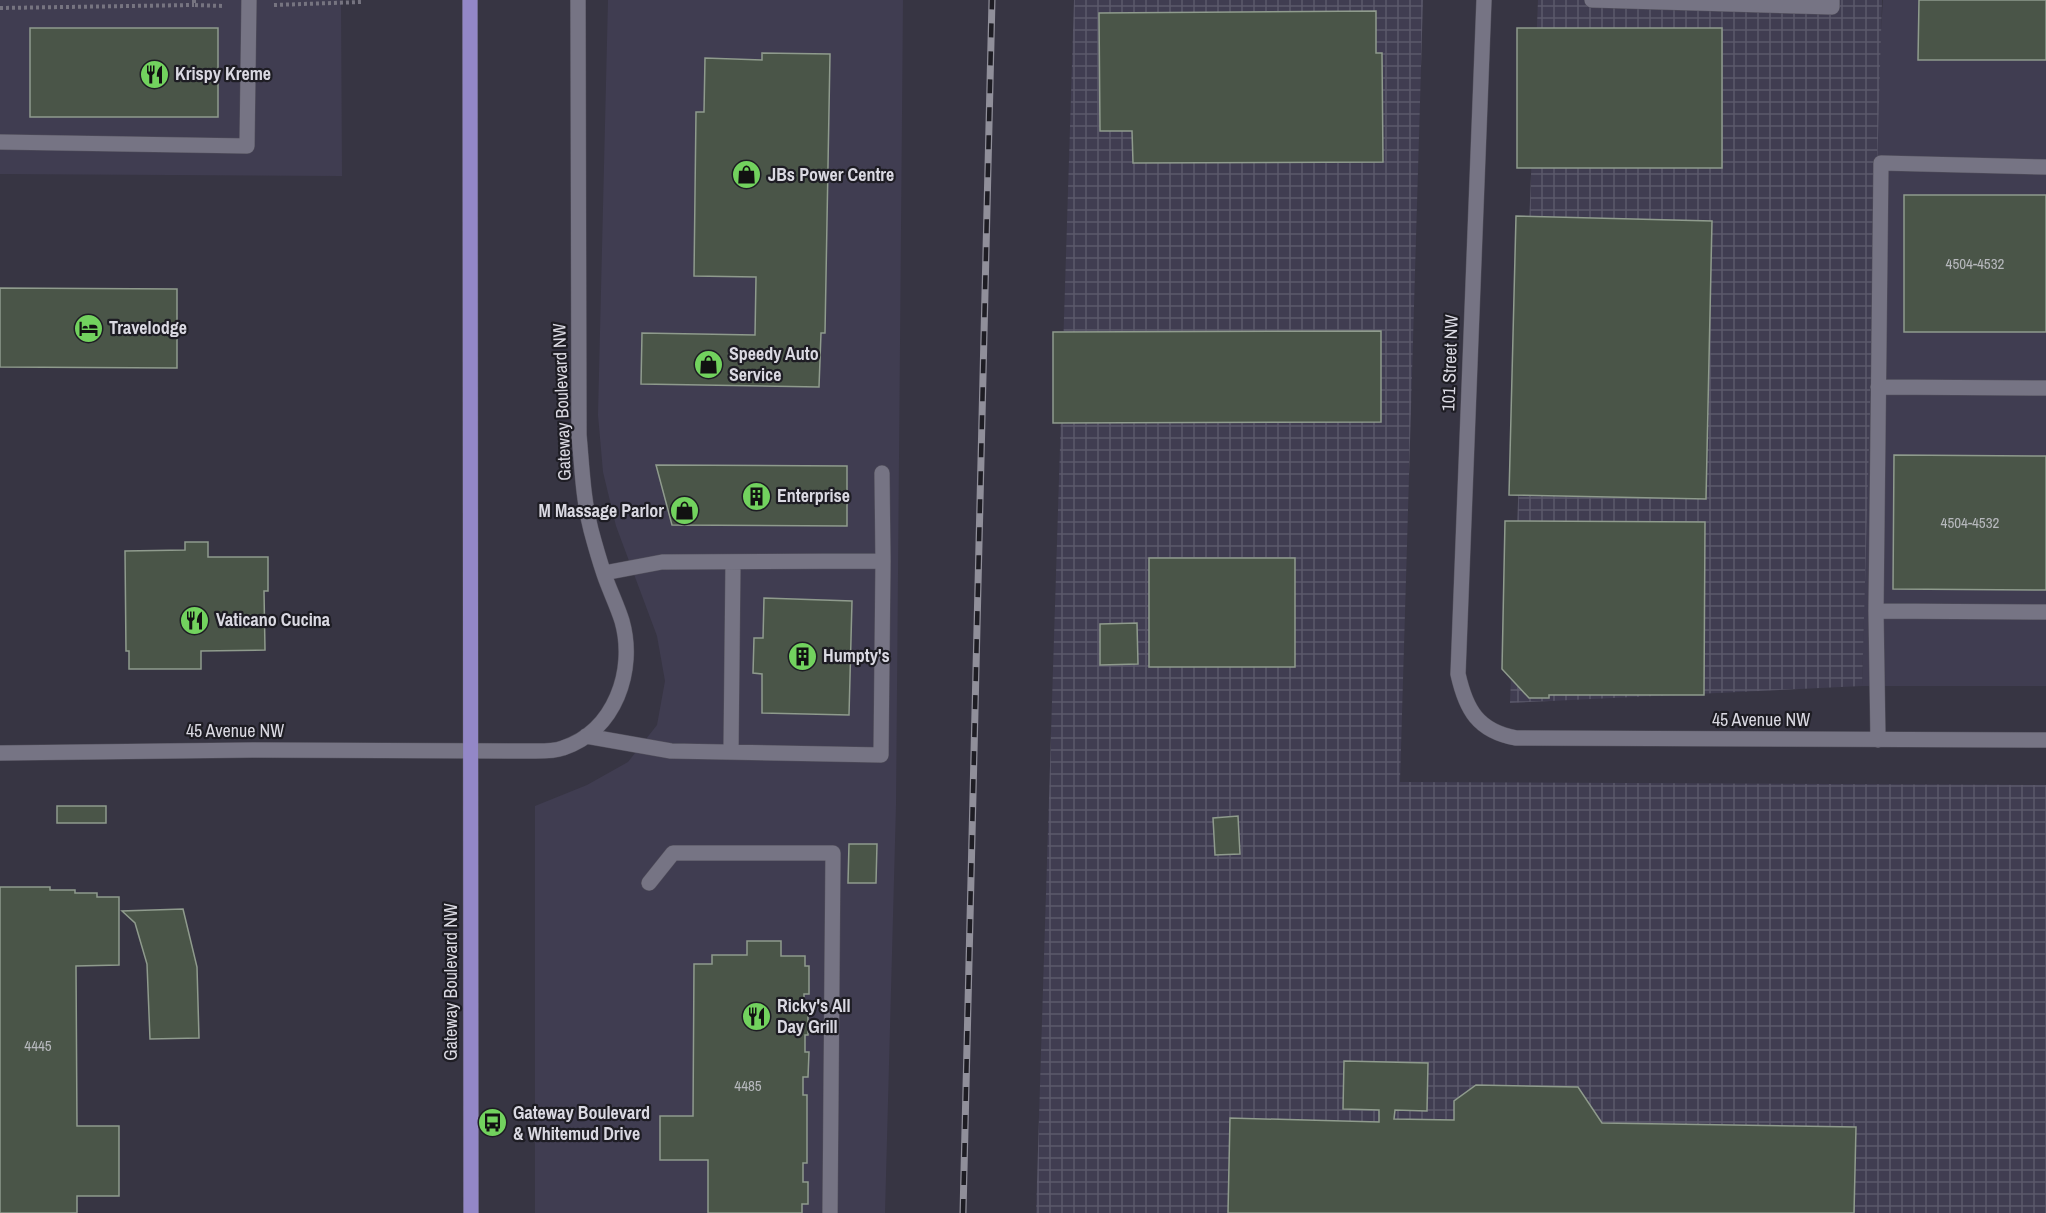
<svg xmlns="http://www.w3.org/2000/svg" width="2046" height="1213" viewBox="0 0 2046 1213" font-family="'Archivo Narrow',sans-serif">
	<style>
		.built { fill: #403d51 }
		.industrial { fill: url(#industrial-grid) }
		.building { fill: #4a5548; stroke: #8f9b8d; stroke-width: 1.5 }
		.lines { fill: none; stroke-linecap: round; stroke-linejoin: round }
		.minor-casing { stroke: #53515d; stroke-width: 16 }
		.major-casing { stroke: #53515d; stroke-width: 16 }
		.path { stroke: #767480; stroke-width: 4; stroke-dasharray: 3 3; stroke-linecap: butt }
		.minor { stroke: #767484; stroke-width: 15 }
		.major { stroke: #9387c7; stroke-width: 15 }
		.rail-casing { stroke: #908f9a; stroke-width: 7 }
		.rail { stroke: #1e1d24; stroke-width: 4.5; stroke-dasharray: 14; stroke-linecap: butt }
		.labels { text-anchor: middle; stroke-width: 4.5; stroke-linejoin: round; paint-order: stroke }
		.number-label { font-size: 15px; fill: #b6b8bc }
		.poi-label { font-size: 18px; font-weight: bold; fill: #dad9e2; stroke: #1e1d24; text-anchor: start }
		.street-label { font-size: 18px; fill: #dad9e2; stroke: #1e1d24 }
	</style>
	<defs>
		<pattern id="industrial-grid" width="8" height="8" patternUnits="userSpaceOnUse" patternTransform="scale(1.5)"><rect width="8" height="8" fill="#403d51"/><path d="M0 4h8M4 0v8" fill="none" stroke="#5b586a"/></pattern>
	</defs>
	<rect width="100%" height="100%" fill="#373543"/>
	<path class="built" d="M0,0H341L342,176L0,174Z
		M608,0H903L896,805L885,1213H535V806L587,785L628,762L657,725L665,681L657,636L616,526L603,472L598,415Z
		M1883,0H2046V686H1862L1875,117Z"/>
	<path class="industrial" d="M1074,0H1423L1400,782L2046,785V1213H1036Z
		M1538,0H1882L1862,686L1510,703Z"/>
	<path class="building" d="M1919,0H2046V60H1918Z
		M1376,11V53H1382L1383,162L1133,163L1132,131H1100L1099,13Z
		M30,28H218V117H30Z
		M1517,28H1722V168H1517Z
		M762,53L830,54L825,333H821L819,387L641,384L642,333L755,335L756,277L694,276L696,112H704L705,58L762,60Z
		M1904,195H2046V332H1904Z
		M1516,216L1712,221L1706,499L1509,495Z
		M0,288L177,289V368L0,367Z
		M1381,331V422L1053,423V332Z
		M1894,455L2046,456V590L1893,589Z
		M656,465L847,466V526L672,525Z
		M1505,521L1705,522L1704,695H1549V698H1529L1502,669Z
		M185,542H208V557H268V591H264L265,650L201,651V669H129V651H126L125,551L185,550Z
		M1149,558H1295V667H1149Z
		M764,598L852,601L849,715L762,713V674L753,673L754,638H763Z
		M1137,623L1138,664L1100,665V624Z
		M57,806H106V823H57Z
		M1238,816L1240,854L1215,855L1213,818Z
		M849,844H877L876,883H848Z
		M0,887H50V890H75V893H97V897H119V965L76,966L77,1126H119V1196H77V1213H0Z
		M183,909L197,967L199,1038L150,1039L147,964L135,923L122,911Z
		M747,941H781V956H805V966H809V994H804V1010H808V1035H805V1052H809L808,1077H803V1095H807V1163H803V1182H808V1204H802V1213H708V1160H660V1116H693L694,964H712V955H747Z
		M1344,1061L1428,1063L1427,1111L1395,1110L1394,1119L1454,1120V1101L1476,1085L1578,1087L1602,1123L1856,1127L1854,1213H1228L1230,1118L1379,1122V1110L1343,1109Z"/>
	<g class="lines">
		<defs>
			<path id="minor" d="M1484,0L1458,674C1466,710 1478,731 1516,738L2046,740
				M1592,0L1832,7V0
				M0,142L247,146L249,0
				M2046,167L1881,163L1876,611L2046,612
				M1878,387L2046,388
				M604,573L662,562L883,561L882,473
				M1876,611L1878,740
				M586,736L671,751L881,755L883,561
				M731,751L733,563
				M0,753L253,750L527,751C538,751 552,752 563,748C615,731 636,670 622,621C617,605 609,589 604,574C599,559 595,545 591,530C583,499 582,467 579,435L578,0
				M649,883L673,853H833L830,1213"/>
			<path id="major" d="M470,0L471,1213"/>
		</defs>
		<use href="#minor" class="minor-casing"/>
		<use href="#major" class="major-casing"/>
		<path class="path" d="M194,0V5L224,6
			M274,5L361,2
			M0,8L194,5"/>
		<use href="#minor" class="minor"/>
		<use href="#major" class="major"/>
		<defs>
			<path id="rail" d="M963,1213L992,0"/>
		</defs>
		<use href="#rail" class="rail-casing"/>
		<use href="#rail" class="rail"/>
	</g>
	<defs>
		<symbol id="restaurant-disc" viewBox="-11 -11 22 22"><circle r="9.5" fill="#72d25e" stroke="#1e1d24"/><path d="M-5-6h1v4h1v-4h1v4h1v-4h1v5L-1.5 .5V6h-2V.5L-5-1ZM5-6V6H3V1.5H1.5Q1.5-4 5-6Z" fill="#111"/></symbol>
		<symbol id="shop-disc" viewBox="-11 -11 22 22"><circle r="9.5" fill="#72d25e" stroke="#1e1d24"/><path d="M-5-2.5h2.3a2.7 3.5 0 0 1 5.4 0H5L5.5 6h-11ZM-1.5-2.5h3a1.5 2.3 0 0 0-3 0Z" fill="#111"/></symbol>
		<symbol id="hotel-disc" viewBox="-11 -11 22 22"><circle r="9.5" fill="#72d25e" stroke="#1e1d24"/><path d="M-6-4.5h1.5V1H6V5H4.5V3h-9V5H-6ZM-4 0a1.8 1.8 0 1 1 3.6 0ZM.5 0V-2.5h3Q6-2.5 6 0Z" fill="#111"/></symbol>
		<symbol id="building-disc" viewBox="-11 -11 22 22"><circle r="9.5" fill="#72d25e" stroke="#1e1d24"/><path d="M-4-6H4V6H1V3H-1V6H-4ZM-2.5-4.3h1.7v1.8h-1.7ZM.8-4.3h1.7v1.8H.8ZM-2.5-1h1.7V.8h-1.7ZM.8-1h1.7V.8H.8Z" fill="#111"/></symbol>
		<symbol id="bus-disc" viewBox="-11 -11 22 22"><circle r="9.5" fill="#72d25e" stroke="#1e1d24"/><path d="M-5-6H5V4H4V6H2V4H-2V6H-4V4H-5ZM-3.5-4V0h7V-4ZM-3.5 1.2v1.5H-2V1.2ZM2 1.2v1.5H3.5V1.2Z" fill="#111"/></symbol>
	</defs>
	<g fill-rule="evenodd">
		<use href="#restaurant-disc" x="138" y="58" width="33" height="33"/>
		<use href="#shop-disc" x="730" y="158" width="33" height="33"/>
		<use href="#hotel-disc" x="72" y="312" width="33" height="33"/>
		<use href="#shop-disc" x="692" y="348" width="33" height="33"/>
		<use href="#building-disc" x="740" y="480" width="33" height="33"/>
		<use href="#shop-disc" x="668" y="494" width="33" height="33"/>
		<use href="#restaurant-disc" x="178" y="604" width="33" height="33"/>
		<use href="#building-disc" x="786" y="640" width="33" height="33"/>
		<use href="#restaurant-disc" x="740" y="1000" width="33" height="33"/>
		<use href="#bus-disc" x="476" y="1106" width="33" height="33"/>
	</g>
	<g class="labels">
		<g class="number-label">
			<text x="1975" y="269">4504-4532</text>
			<text x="1970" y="528">4504-4532</text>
			<text x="38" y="1051">4445</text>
			<text x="748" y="1091">4485</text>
		</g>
		<g class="poi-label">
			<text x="175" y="80">Krispy Kreme</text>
			<text x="768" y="181">JBs Power Centre</text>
			<text x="109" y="334">Travelodge</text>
			<text x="729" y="360">Speedy Auto<tspan x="729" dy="21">Service</tspan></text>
			<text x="777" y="502">Enterprise</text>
			<text x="664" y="517" text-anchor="end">M Massage Parlor</text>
			<text x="216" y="626">Vaticano Cucina</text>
			<text x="823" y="662">Humpty's</text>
			<text x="777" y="1012">Ricky's All<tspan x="777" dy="21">Day Grill</tspan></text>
			<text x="513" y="1119">Gateway Boulevard<tspan x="513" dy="21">&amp; Whitemud Drive</tspan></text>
		</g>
		<g class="street-label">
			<text transform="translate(1450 363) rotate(-88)" y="6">101 Street NW</text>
			<text transform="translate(562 402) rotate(-92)" y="6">Gateway Boulevard NW</text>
			<text x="1761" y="726">45 Avenue NW</text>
			<text x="235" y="737">45 Avenue NW</text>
			<text transform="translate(451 982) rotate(-90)" y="6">Gateway Boulevard NW</text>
		</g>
	</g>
</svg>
